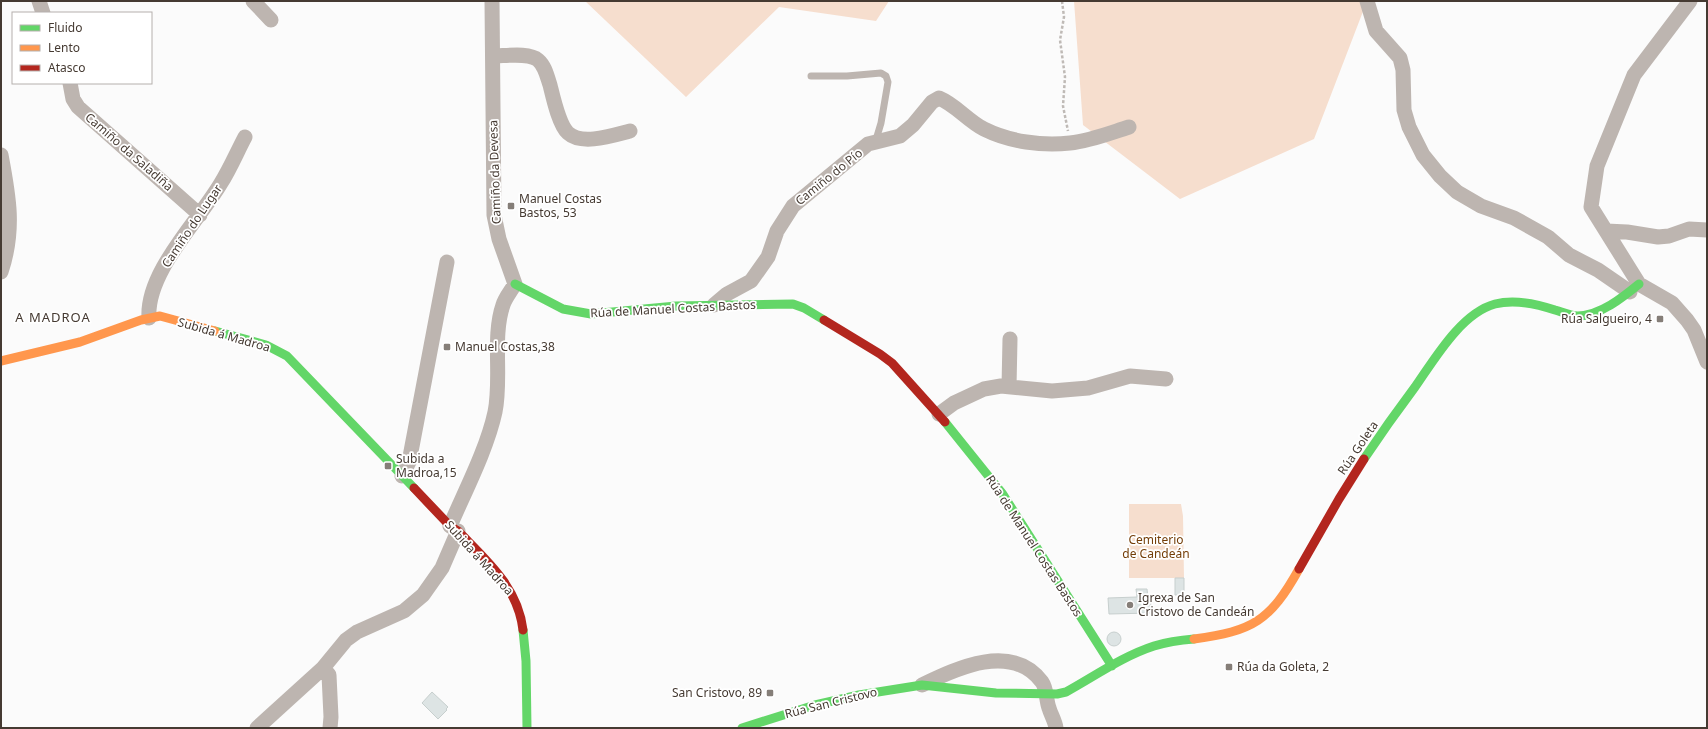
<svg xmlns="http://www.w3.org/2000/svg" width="1708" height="729" viewBox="0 0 1708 729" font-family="'Noto Sans',sans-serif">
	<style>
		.green { fill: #f6dece }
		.building { fill: #dde4e4; stroke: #c7cfce }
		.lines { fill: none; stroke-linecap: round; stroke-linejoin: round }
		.path { stroke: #bfbab6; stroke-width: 2.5; stroke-dasharray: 3 2; stroke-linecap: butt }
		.lane { stroke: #bdb5b0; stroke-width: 7 }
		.street { stroke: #bdb5b0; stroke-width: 15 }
		.fast { stroke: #63d668; stroke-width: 9 }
		.slow { stroke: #ff974d; stroke-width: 9 }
		.jam { stroke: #b3261e; stroke-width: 9 }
		.poi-dot { fill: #857e78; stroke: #fff; stroke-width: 1.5 }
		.labels { text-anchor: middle; stroke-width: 3.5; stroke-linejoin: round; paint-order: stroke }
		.street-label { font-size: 12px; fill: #453a32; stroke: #fff }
		.poi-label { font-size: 12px; fill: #453a32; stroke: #fff; text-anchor: start }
		.park-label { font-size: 12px; fill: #743e08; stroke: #fff }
		.neighbourhood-label { font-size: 13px; letter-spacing: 1px; fill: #453a32; stroke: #fff }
	</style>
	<rect width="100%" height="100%" fill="#fbfbfb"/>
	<path class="green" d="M585,1H889L876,21L779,7L686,97Z
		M1074,1H1367L1314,139L1180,199L1083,125Z
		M1129,504H1181L1183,516L1184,578H1129Z"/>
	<path class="building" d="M1175,578H1184V595H1175Z
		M1136,589H1147L1148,598H1151V613L1109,614L1108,598L1137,597Z
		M1107 639a7 7 0 1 1 14 0a7 7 0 1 1-14 0Z
		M432,692L448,707L446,709L447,710L438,719L422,703Z"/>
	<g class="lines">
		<path class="path" d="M1062,1L1064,17L1060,40L1065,77L1063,106L1068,131"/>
		<path class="lane" d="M811,76H847L881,73L886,76L888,82L881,123L875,143"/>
		<path class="street" d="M39,1L43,13
			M253,1L271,20
			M1367,1L1376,31L1400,58L1403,70L1404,110L1409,127L1423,155L1440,176L1457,192L1481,206L1514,218L1548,237L1569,255L1598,270L1630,292
			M1690,1L1634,75L1597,166L1591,207L1639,284L1672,303L1687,320L1694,330L1707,362
			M493,56C505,56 529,52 538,60C545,66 547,76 550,85C553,97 559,125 568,133C582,146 614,135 630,131
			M70,83L73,99L78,107L200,215
			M1,155C9,197 15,230 1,272
			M1606,231L1627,232L1658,237L1669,236L1689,229L1707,230
			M714,305L727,294L751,281L768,257L777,231L793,206L868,144L900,136L913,125L932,102L939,98C956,105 968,121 984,129C1010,142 1042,146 1070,143C1090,141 1110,133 1129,127
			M149,318C146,272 198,222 221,183C230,169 237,152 245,137
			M1009,387L1010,339
			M939,414L954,403L984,389L1001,386L1052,391L1088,388L1130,376L1166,379
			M402,476L409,462L447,262
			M450,526C465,491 487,449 495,412C502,379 492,336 503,305C505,298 511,291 515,284L499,239L494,215L492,1
			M922,685C957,668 1012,642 1042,682C1047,689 1046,700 1049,708C1051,715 1055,721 1056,728
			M257,728L323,668
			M330,728L331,717L329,675L323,668L346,640L357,632L404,611L423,595L442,568L458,531"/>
		<path class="fast" d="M515,284L563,309L591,314L676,306L793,304L804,308L824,320
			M215,331L266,345L287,356L414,488
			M945,422L1002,493L1112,666
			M1364,459C1380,435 1397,411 1415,387C1434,360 1461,313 1495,304C1514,299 1537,304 1555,310C1562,312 1570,316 1578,316C1601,315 1622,298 1639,284
			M523,630L526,661L527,728
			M742,728L815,705L859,695L922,685L996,693L1057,694L1066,692C1095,676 1123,656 1154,646C1167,642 1181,640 1194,639"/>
		<path class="slow" d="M1,361L80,342L141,320L160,316L215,331
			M1194,639C1253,631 1270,621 1299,569"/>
		<path class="jam" d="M824,320L880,354L892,363L945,422
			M414,488L450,526L458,531C487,561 518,587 523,630
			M1299,569L1339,499L1364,459"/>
	</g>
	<g class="poi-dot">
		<rect x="507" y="202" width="8" height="8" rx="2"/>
		<rect x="1656" y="315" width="8" height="8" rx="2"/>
		<rect x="443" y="343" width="8" height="8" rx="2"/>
		<rect x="384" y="462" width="8" height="8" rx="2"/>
		<circle cx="1130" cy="605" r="4"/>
		<rect x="1225" y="663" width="8" height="8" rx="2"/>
		<rect x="766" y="689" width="8" height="8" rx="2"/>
	</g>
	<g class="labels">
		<g class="street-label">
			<text transform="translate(129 152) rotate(41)" y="4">Camiño da Saladiña</text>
			<text transform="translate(495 172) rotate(-92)" y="4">Camiño da Devesa</text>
			<text transform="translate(829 177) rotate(-39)" y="4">Camiño do Pío</text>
			<text transform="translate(192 226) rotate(-56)" y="4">Camiño do Lugar</text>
			<text transform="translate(673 309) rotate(-3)" y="4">Rúa de Manuel Costas Bastos</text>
			<text transform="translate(224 335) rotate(16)" y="4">Subida á Madroa</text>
			<text transform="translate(1358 448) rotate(-56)" y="4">Rúa Goleta</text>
			<text transform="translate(1034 546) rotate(57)" y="4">Rúa de Manuel Costas Bastos</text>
			<text transform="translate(479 558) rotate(48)" y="4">Subida á Madroa</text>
			<text transform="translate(831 703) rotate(-14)" y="4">Rúa San Cristovo</text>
		</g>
		<g class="poi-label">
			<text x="519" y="203">Manuel Costas<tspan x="519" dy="14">Bastos, 53</tspan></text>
			<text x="1652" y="323" text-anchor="end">Rúa Salgueiro, 4</text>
			<text x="455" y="351">Manuel Costas,38</text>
			<text x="396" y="463">Subida a<tspan x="396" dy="14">Madroa,15</tspan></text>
			<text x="1138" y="602">Igrexa de San<tspan x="1138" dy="14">Cristovo de Candeán</tspan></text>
			<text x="1237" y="671">Rúa da Goleta, 2</text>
			<text x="762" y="697" text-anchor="end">San Cristovo, 89</text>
		</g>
		<g class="park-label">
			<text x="1156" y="544">Cemiterio<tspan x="1156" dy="14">de Candeán</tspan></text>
		</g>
		<g class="neighbourhood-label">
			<text x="53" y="322">A MADROA</text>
		</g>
	</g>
	<rect width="1708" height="729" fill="none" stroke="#453a32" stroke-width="4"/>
	<rect x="12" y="12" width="140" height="72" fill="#ffffff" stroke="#b5b0ad"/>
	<rect x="20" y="25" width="20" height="6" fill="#63d668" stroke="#b5b0ad"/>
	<text x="48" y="32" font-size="12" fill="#453a32">Fluido</text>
	<rect x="20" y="45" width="20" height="6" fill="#ff974d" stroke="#b5b0ad"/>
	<text x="48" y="52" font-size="12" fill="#453a32">Lento</text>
	<rect x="20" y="65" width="20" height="6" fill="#b3261e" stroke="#b5b0ad"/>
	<text x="48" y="72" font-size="12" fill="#453a32">Atasco</text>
</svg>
